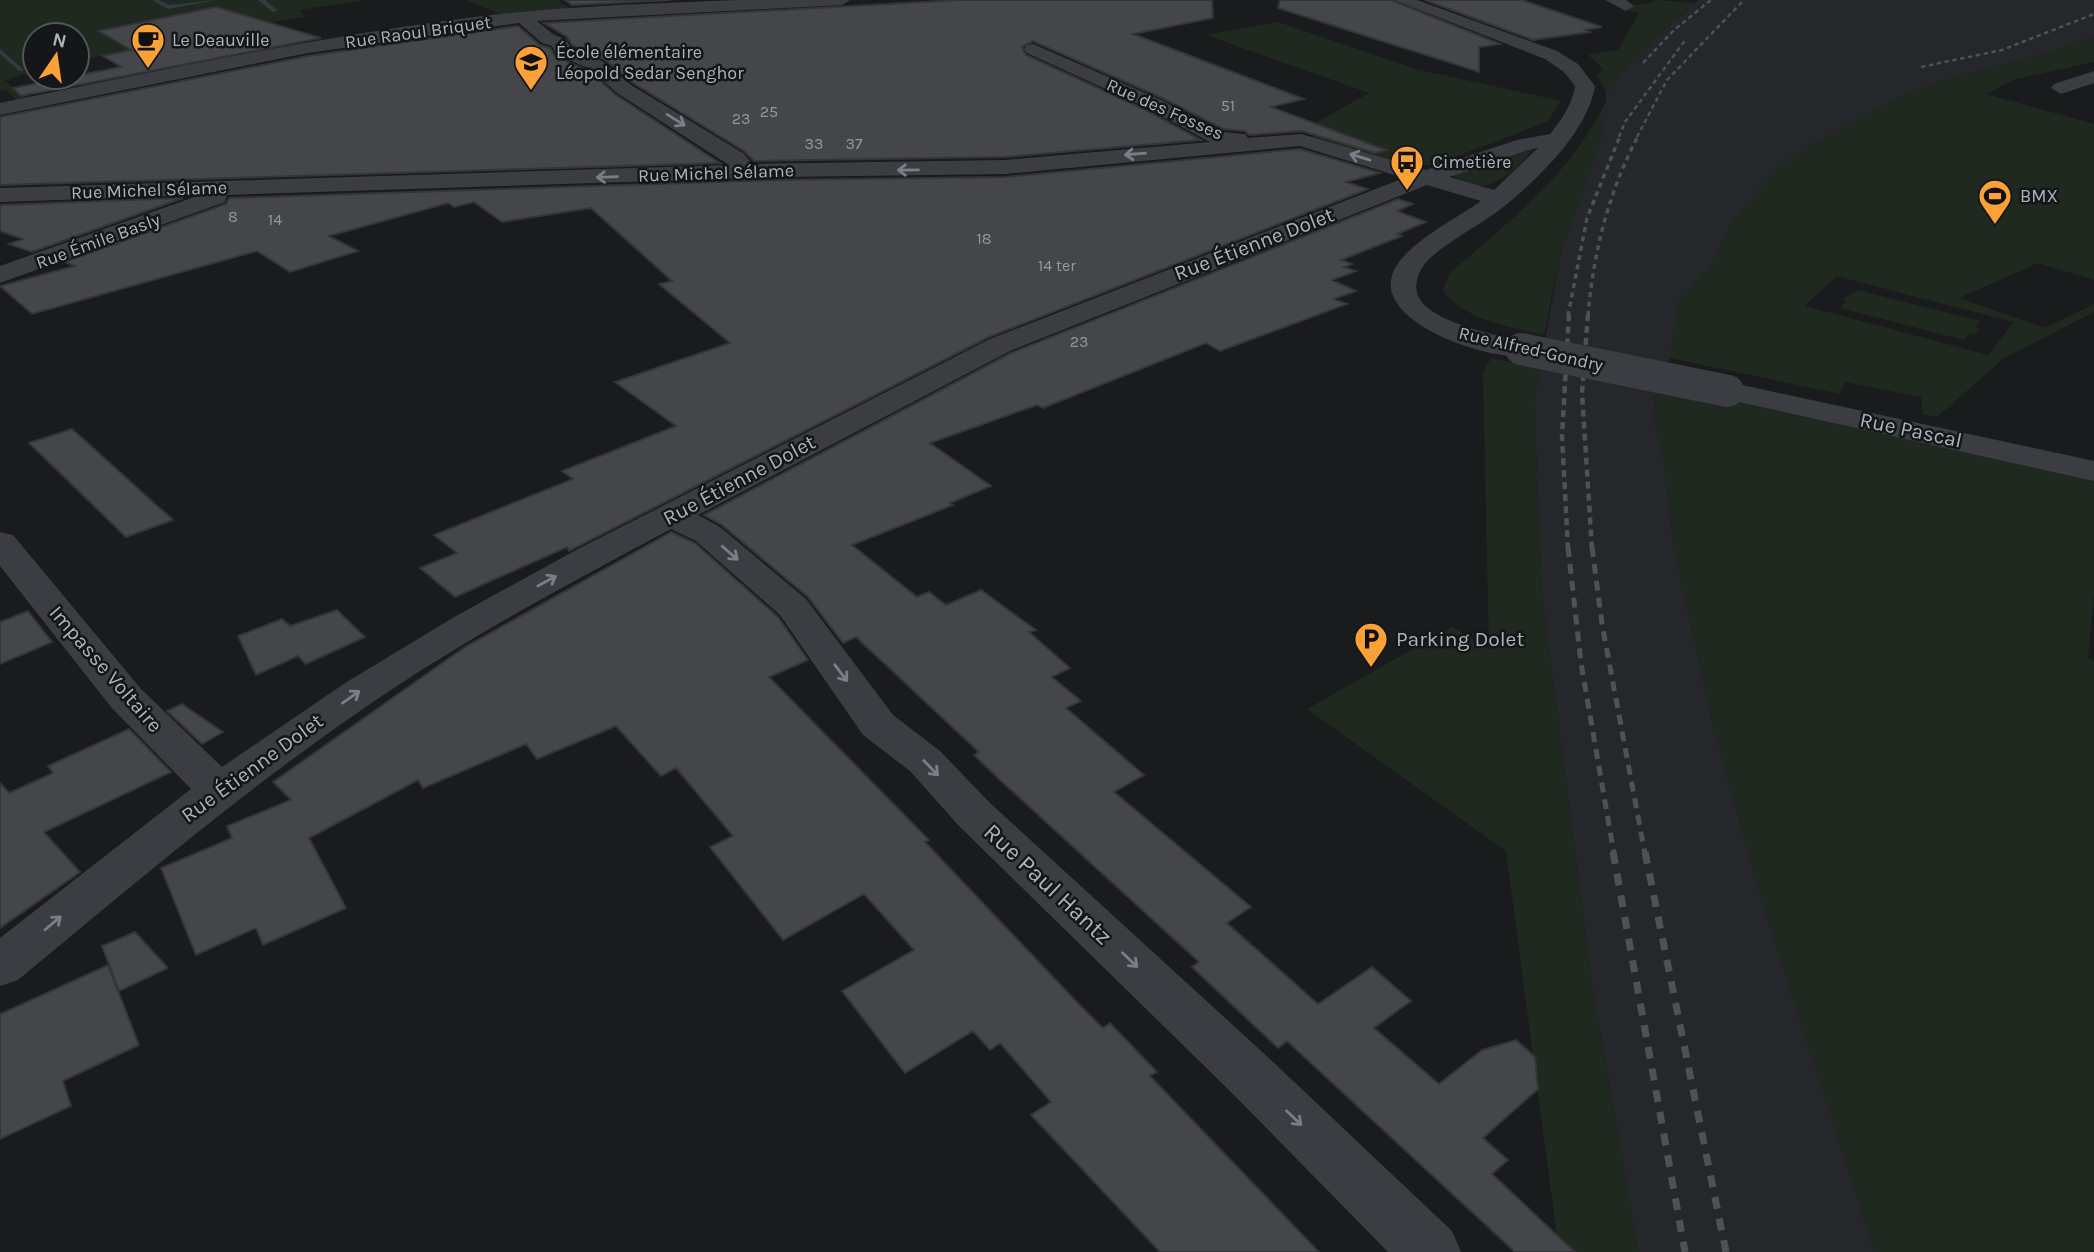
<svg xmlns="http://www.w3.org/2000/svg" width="2094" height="1252" viewBox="0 0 2094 1252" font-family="Karla,sans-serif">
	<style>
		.built { fill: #26272a }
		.green { fill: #202920; fill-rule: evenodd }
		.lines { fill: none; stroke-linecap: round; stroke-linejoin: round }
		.stream { fill: #2f3c42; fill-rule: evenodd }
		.building { fill: #44464a; stroke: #343539; stroke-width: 2 }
		.minor { fill: #3b3d42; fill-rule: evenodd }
		.rail-far4 { stroke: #4e5157; stroke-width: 2.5; stroke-dasharray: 4.5 3.5; stroke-linecap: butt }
		.rail-far3 { stroke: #4e5157; stroke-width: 3.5; stroke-dasharray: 5 4.5; stroke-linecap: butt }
		.rail-far2 { stroke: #4e5157; stroke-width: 4.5; stroke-dasharray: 7 5; stroke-linecap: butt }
		.rail-far1 { stroke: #4e5157; stroke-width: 5; stroke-dasharray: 10 7; stroke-linecap: butt }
		.rail { stroke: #4e5157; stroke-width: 7; stroke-dasharray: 12 10; stroke-linecap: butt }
		.minor-bridge { stroke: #3b3d42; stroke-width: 32 }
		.oneway { stroke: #7a7e86 }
		.labels { text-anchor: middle; stroke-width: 5; stroke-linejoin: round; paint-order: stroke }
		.far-number-label { font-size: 16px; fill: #9398a0 }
		.far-street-label { font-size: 18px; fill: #adb4bd; stroke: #151618 }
		.far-poi-label { font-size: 18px; fill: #adb4bd; stroke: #151618; text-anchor: start }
		.street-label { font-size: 21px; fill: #adb4bd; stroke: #151618 }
		.poi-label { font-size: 21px; fill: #adb4bd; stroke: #151618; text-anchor: start }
		.near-street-label { font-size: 24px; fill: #adb4bd; stroke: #151618 }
	</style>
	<rect width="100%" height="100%" fill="#1a1b1d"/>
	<path class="built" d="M1698,0H2094V37L2046,54L1938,82L1903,96L1815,143L1779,168L1733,221L1712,264L1679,302L1670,358L1654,391L1655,421L1665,467L1673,542L1713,724L1760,894L1875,1252H1638L1591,979L1542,596L1534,403L1561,251L1605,128L1599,114L1606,102V92L1638,53Z"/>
	<path class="green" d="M0,0H366L299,10L306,17L224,29L77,61V35H35V71L5,80L26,98L16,100L6,90L0,91Z
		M467,0H558L570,9L503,15Z
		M1657,0L1694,3L1638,53L1606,92L1597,76L1603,69L1588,55L1618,50L1639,13L1622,8C1634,3 1644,7 1657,0Z
		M1278,22L1416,69L1561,101L1547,122L1433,165H1406L1311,137L1319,134L1303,130L1369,93L1206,35Z
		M2094,37V62L2016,79L1986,94L2094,124V280L2038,263L1959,298L2045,328L2094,304V312L2004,358L1937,417L1923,414L1921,397L1845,382L1840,394L1670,358L1679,302L1712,264L1733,221L1779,168L1815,143L1903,96L1938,82L2046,54ZM1836,276L2013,322H2014L1988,355L1805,306Z
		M1599,114L1605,128L1561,251L1544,335C1510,327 1465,320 1443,291L1449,274C1504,225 1565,180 1599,114Z
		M1532,149C1520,171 1472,206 1452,173Z
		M1857,290L1980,321L1975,328L1980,329L1976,334L1970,333L1964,340L1840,308L1846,301L1842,300Z
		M1491,358L1541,369L1534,403L1542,596L1591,979L1638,1252H1559L1506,851L1307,709L1452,627L1489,649L1483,372Z
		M1654,391H1728L2094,471V594L2088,658L2094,661V1252H1875L1760,894L1713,724L1673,542L1665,467L1655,421Z"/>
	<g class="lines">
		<path class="stream" d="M152,0H159L169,5L217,0L168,9Z
			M258,0H265L278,11L273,12Z
			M0,49L23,69V71H19L0,54Z"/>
	</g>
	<path class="building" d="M565,0H671L572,5Z
		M960,0H1212L1213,18L1133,34L1304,99L1271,107L1386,150L1375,153L1302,131L1249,135L1245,131L1223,129L1162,98L1033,41L1022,47L1026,55L1146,110L1201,140L1005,157L754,161L744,151L633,83L604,59L572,45L567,37L544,23Z
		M1280,0H1391L1500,44L1479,47V72L1278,8Z
		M1425,0H1522L1602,27L1585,30L1590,32L1533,40Z
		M216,7L321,38L21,96L13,88L121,67L103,56L131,50L99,31Z
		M518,26L540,45L550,48L555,56L589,71L616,95L720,163L0,185V117L308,56Z
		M1300,149L1380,173L1346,182L1368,189L989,337L569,551L567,547L455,597L420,568L457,553L434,535L573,479L562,471L676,426L615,382L730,343L659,284L672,281L591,208L502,222L474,202L454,207L448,203L329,236L358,251L290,272L257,251L32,314L0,286L75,266L65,262L226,204L229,198L777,180L1005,177Z
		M183,198L32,252L9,244L23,239L0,231V205Z
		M1398,199L1413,204L1397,211L1426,222L1397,234L1402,236L1341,260L1352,264L1344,267L1356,271L1332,280L1356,291L1334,299L1347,304L1220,351L1206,343L1043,408L1037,405L930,443L991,486L950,503L953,505L852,545L917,597L929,592L946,605L981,590L1036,630L1029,632L1070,668L1052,677L1081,701L1066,708L1144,775L1114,792L1251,907L1227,923L1318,1004L1372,967L1411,1001L1374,1028L1439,1084L1482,1050L1516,1040L1535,1057L1538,1089L1483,1138L1508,1160L1492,1174L1575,1252H1515L1287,1041L1278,1048L1192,967L1199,962L999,779L974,755L979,752L856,637L843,643L808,597L722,525L704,515L1011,353Z
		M72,429L173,520L126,537L29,443Z
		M671,532L695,543L778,617L808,660L769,677L929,840L925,842L1075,1000L1103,1028L1110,1023L1133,1047L1157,1072L1150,1076L1319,1252H1160L1031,1115L1051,1102L1000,1043L990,1050L973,1031L905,1073L842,991L914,950L864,894L783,940L710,847L733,836L676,768L661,776L616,726L537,759L526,744L423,788L418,780L309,838L346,908L263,945L256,928L196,955L161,868L232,838L227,826L291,800L273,782L465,647Z
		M337,610L365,637L306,664L298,656L256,675L238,636L282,619L290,626Z
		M28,611L52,642L0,664V622Z
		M182,704L223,732L202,744L167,711Z
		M129,729L171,772L44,832L80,872L0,928V783L9,793L53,773L48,766Z
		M135,932L168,968L119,991L102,946Z
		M108,965L139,1045L63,1081L71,1106L0,1139V1014Z"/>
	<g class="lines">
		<path class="minor" d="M740,0H850L842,5L537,21L554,35L566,39L570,47L602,61L631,85L743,153L753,164L1005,160L1210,142L1147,108L1027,53L1024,49L1027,45L1033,44L1161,100L1222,132L1245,134L1248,138L1301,134L1426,170L1517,140L1550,134C1562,119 1572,105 1575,86L1564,72L1545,59L1394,0H1417L1557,51L1578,64L1595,86C1588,130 1541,176 1507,204C1483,224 1452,238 1429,259C1421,267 1414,281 1417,293C1425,323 1505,337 1531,343L1535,349L1531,355C1497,364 1377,325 1392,276C1400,246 1456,219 1481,201L1427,185L1010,351L698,515L720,527L806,599L893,715L940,751L990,803L1271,1060L1452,1231L1461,1252H1388L1233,1094L958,825L910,771L863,735L780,615L696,541L671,529C570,583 468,637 373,702C248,787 134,884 18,980L0,986V938L191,789L111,707L0,566V532L13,535L141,689L222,767L345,683L456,616L578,549L990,339L1404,178L1300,146L1005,174L777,177L227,195L225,202L0,283V266L200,195L0,202V188L729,165L617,93L590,69L556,54L552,46L542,43L519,23L308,53L0,115V103C163,69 326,35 491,15C574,6 657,3 740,0ZM1538,148L1494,190L1449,177L1528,150Z
			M1605,0H1626L1634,6L1626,11Z
			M2094,71V83L2061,94L2051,88L2054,84Z
			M1728,382L2094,461V481L1717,397L1713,391L1717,385Z"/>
		<path class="rail-far4" d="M1643,63L1674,30L1711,0
			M1921,67L2002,50L2094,14
			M1619,137L1625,122L1686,39
			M1637,137L1667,80L1744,0"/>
		<path class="rail-far3" d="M1568,316L1587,218L1620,136
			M1588,316C1593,253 1609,191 1638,136"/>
		<path class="rail-far2" d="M1588,314L1582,393L1592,549
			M1568,549L1562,436L1569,314"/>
		<path class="rail-far1" d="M1568,547L1581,663L1614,854
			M1592,547L1602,624L1645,854"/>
		<path class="rail" d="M1613,852L1685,1252
			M1645,852L1726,1252"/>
		<path class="minor-bridge" d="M1521,349L1728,391"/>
	</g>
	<defs><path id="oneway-shaft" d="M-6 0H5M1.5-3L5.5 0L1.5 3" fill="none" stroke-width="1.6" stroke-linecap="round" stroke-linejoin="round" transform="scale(1.75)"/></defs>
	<g class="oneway">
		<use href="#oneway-shaft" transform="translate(676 120) rotate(32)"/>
		<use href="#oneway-shaft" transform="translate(1135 154) rotate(175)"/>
		<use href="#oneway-shaft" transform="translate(1360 157) rotate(-163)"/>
		<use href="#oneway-shaft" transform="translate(908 170) rotate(179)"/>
		<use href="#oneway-shaft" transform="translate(607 177) rotate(178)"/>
		<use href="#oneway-shaft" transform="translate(730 553) rotate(41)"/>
		<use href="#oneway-shaft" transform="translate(547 581) rotate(-29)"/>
		<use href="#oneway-shaft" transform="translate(841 673) rotate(53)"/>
		<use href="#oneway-shaft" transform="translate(351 697) rotate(-35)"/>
		<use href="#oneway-shaft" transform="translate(931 768) rotate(46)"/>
		<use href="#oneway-shaft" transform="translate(53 923) rotate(-40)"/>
		<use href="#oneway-shaft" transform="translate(1130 960) rotate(44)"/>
		<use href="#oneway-shaft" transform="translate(1294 1118) rotate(44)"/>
	</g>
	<defs>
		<symbol id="cafe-pin" viewBox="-11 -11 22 30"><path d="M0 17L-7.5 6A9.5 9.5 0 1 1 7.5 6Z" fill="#fba135" stroke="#151618"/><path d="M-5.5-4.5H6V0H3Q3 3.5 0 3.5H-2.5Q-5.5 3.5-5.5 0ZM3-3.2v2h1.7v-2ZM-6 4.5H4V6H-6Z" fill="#111"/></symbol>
		<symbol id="school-pin" viewBox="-11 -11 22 30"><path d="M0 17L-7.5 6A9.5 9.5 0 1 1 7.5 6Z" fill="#fba135" stroke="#151618"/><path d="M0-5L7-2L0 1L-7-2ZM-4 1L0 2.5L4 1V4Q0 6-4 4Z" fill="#111"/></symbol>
		<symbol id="bus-pin" viewBox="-11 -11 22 30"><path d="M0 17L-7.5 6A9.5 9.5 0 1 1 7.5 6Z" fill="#fba135" stroke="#151618"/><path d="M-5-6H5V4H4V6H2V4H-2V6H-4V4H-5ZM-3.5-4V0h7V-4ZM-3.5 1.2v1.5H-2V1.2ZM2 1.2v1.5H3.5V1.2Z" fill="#111"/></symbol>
		<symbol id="stadium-pin" viewBox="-11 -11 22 30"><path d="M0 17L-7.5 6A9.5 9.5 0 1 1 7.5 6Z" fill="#fba135" stroke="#151618"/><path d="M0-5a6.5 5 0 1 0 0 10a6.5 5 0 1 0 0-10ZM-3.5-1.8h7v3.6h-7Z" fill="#111"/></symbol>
		<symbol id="parking-pin" viewBox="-11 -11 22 30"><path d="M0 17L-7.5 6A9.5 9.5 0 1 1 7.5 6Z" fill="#fba135" stroke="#151618"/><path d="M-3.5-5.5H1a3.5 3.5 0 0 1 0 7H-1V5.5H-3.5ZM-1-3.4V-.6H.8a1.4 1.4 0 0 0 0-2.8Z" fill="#111"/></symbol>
	</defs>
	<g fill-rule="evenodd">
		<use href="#cafe-pin" x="129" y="21" width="38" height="52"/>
		<use href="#school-pin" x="512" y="43" width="38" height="52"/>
		<use href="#bus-pin" x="1388" y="143" width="38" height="52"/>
		<use href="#stadium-pin" x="1976" y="177" width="38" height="52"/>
		<use href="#parking-pin" x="1352" y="620" width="38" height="52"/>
	</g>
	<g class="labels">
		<g class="far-number-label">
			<text x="1228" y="111">51</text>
			<text x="769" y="117">25</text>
			<text x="741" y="124">23</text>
			<text x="814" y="149">33</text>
			<text x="854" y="149">37</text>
			<text x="233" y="222">8</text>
			<text x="275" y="225">14</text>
			<text x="984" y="244">18</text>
			<text x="1057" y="271">14 ter</text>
			<text x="1079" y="347">23</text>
		</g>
		<g class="far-street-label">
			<text transform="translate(418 32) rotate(-8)" y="6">Rue Raoul Briquet</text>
			<text transform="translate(1165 109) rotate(24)" y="6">Rue des Fosses</text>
			<text transform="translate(716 173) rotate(-2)" y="6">Rue Michel Sélame</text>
			<text transform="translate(149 190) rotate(-2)" y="6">Rue Michel Sélame</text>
			<text transform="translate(98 241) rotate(-20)" y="6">Rue Émile Basly</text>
			<text transform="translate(1531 349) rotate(13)" y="6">Rue Alfred-Gondry</text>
		</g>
		<g class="far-poi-label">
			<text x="172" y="46">Le Deauville</text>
			<text x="556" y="58">École élémentaire<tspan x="556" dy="21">Léopold Sedar Senghor</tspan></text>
			<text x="1432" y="168">Cimetière</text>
			<text x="2020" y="202">BMX</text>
		</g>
		<g class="street-label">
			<text transform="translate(1254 244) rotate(-21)" y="7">Rue Étienne Dolet</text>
			<text transform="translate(1911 430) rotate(12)" y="7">Rue Pascal</text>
			<text transform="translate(739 480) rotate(-28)" y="7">Rue Étienne Dolet</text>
			<text transform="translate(106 669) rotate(49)" y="7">Impasse Voltaire</text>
			<text transform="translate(252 768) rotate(-36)" y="7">Rue Étienne Dolet</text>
		</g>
		<g class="poi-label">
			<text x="1396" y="646">Parking Dolet</text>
		</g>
		<g class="near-street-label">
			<text transform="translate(1048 884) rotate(43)" y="8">Rue Paul Hantz</text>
		</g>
	</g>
	<g transform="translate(56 56) rotate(13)"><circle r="33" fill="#151618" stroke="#52555a" stroke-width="2"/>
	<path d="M0-5L12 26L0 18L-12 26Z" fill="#fba135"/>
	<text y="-10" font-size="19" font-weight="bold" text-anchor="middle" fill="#adb4bd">N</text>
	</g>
</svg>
